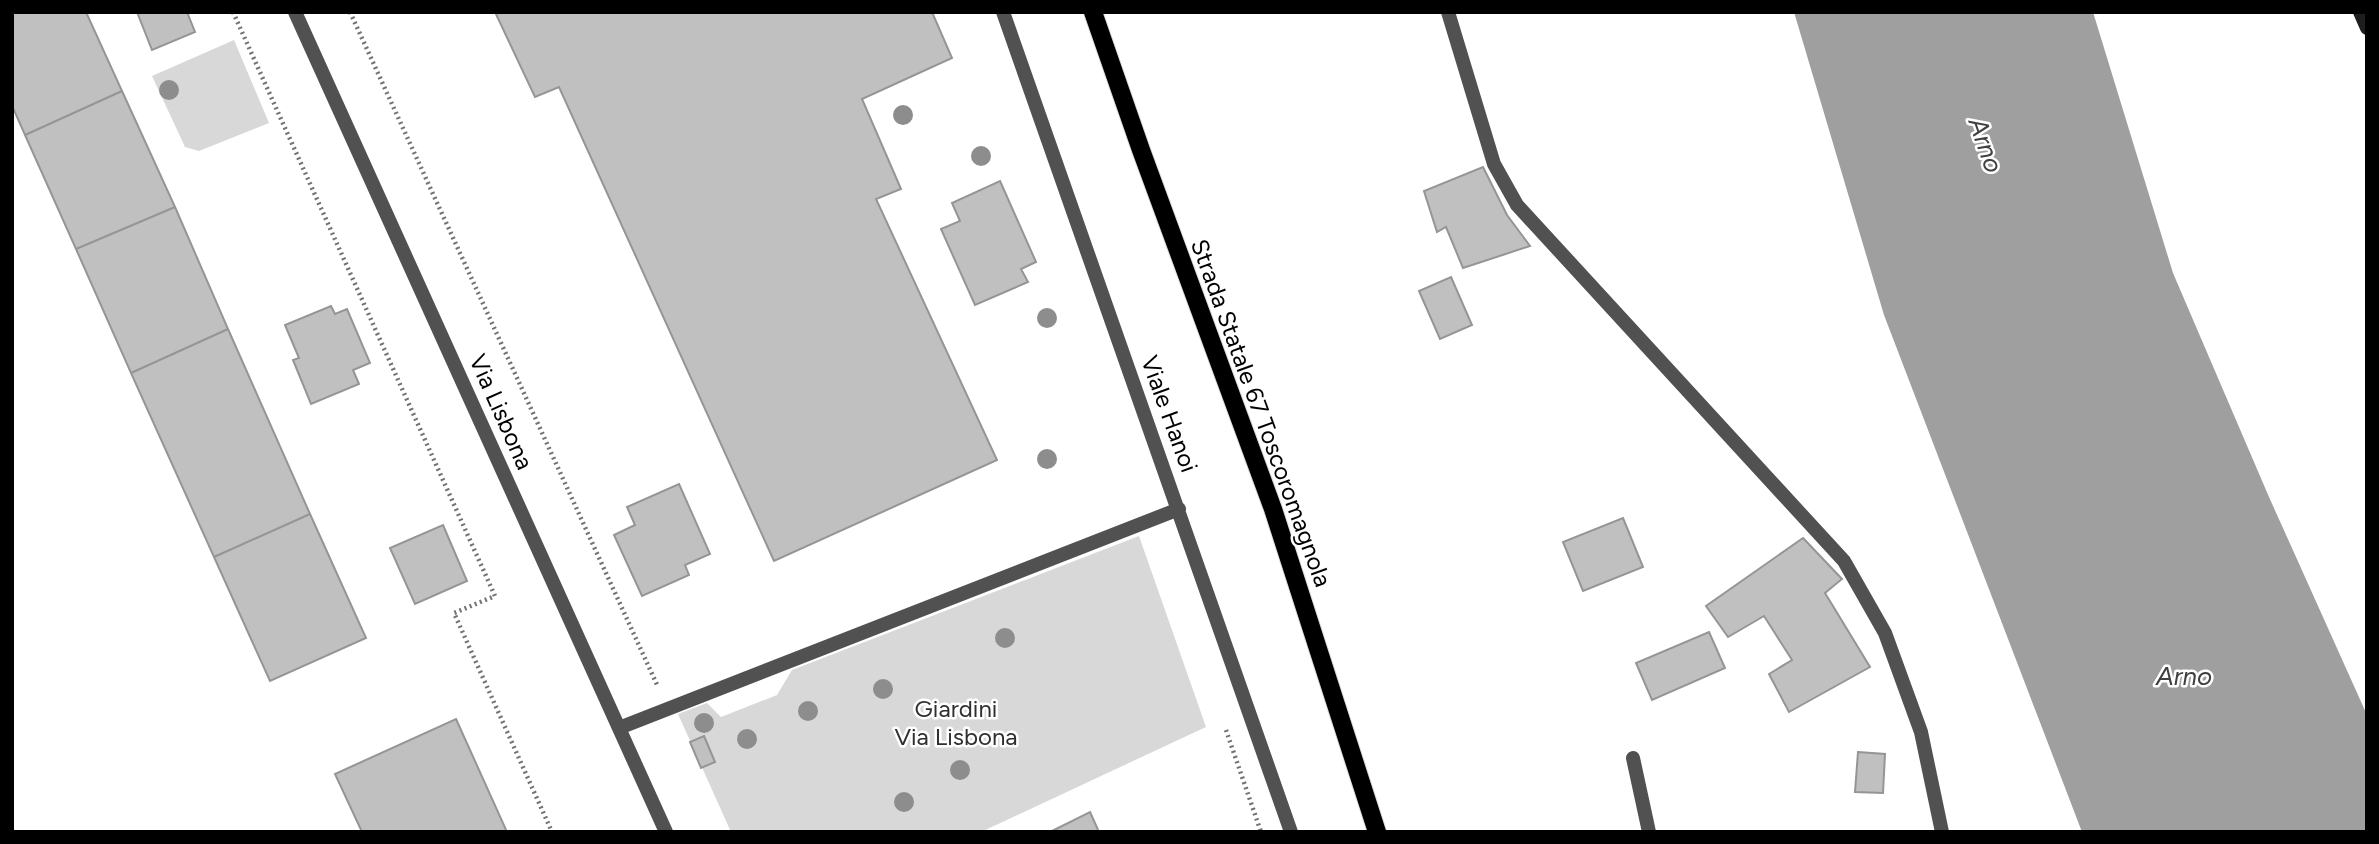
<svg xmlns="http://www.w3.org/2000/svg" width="2379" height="844" viewBox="0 0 2379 844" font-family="Figtree,sans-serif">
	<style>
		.green { fill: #d8d8d8 }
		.water { fill: #9f9f9f }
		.building { fill: #c0c0c0; stroke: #959595; stroke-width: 2 }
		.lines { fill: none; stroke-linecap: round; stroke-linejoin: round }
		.primary-casing { stroke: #dbdbdb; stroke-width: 20 }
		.path { stroke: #737373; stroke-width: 4.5; stroke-dasharray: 2 3.5; stroke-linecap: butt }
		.service { stroke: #515151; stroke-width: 14 }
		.minor { stroke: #515151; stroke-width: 14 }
		.secondary { stroke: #1e1e1e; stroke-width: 14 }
		.primary { stroke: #000; stroke-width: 18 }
		.tree { fill: #8d8d8d }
		.labels { text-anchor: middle; stroke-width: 5; stroke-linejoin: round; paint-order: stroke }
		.street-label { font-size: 24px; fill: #000; stroke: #fff }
		.park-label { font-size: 24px; fill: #2f2f2f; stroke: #fff }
		.water-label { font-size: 26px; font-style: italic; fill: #404040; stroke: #fff }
	</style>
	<rect width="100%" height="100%" fill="#fff"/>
	<path class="green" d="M234,40L269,123L199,151L185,147L152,76Z
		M1139,536L1206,727L981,832H731L678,714L707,703L721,717L777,695L792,670Z"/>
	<path class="water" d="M1794,12H2093L2173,273L2269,497L2367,715V832H2082L1884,315Z"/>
	<path class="building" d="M12,12H86L122,91L25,135L14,110L12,111Z
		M137,12H187L195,32L152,50Z
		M495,12H932L952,58L862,99L901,189L876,199L997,460L774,561L559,87L535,97Z
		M122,91L175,207L76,249L25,135Z
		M1483,167L1507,215L1530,246L1463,268L1446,227L1437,232L1424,191Z
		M1000,181L1036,262L1021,269L1028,282L975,305L941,229L960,221L952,203Z
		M175,207L228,329L131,373L76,249Z
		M1451,277L1472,325L1440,339L1419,291Z
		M331,306L335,314L347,309L370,363L353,370L359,384L311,404L293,360L299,358L285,325Z
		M228,329L310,514L214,557L131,373Z
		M679,484L710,554L685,565L689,575L642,596L614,535L635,525L627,507Z
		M310,514L366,638L270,681L214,557Z
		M1623,518L1643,567L1583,591L1563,542Z
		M443,525L467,581L415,604L390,548Z
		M1803,538L1842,579L1825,593L1870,667L1789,712L1769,674L1792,660L1764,616L1728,637L1706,606Z
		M1709,632L1725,668L1652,700L1636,663Z
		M456,719L507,832H362L335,774Z
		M704,736L715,762L701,768L690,742Z
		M1858,752L1885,754L1883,793L1855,792Z
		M1090,812L1099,832H1050Z"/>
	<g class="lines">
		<defs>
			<path id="primary" d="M1093,12L1141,150L1273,509L1377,832"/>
		</defs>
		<use href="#primary" class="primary-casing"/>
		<path class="path" d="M233,12L495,596L454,613L552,832
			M350,12L658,687
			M1226,730L1261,832"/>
		<path class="service" d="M1633,758L1649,832"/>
		<path class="minor" d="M295,12L666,832
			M1003,12L1291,832
			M1448,12L1494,164L1517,205L1844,561L1885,633L1921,732L1942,832
			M619,728L1179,509"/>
		<path class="secondary" d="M2360,12L2367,28"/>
		<use href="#primary" class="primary"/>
	</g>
	<g class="tree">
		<circle cx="169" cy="90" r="10"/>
		<circle cx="903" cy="115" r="10"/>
		<circle cx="981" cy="156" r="10"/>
		<circle cx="1047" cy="318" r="10"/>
		<circle cx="1047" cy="459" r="10"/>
		<circle cx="1005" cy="638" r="10"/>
		<circle cx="883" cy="689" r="10"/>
		<circle cx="808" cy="711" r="10"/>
		<circle cx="704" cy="723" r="10"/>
		<circle cx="747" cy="739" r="10"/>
		<circle cx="960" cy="770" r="10"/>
		<circle cx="904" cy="802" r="10"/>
	</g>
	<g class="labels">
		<g class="street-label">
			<text transform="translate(501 412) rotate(66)" y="8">Via Lisbona</text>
			<text transform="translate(1261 413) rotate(70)" y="8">Strada Statale 67 Toscoromagnola</text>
			<text transform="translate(1169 414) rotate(70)" y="8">Viale Hanoi</text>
		</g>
		<g class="park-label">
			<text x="956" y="717">Giardini<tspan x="956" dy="28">Via Lisbona</tspan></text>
		</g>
		<g class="water-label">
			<text transform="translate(1986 145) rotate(71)" y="9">Arno</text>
			<text x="2184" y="685">Arno</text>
		</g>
	</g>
	<rect width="2379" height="844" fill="none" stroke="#000000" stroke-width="28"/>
</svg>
